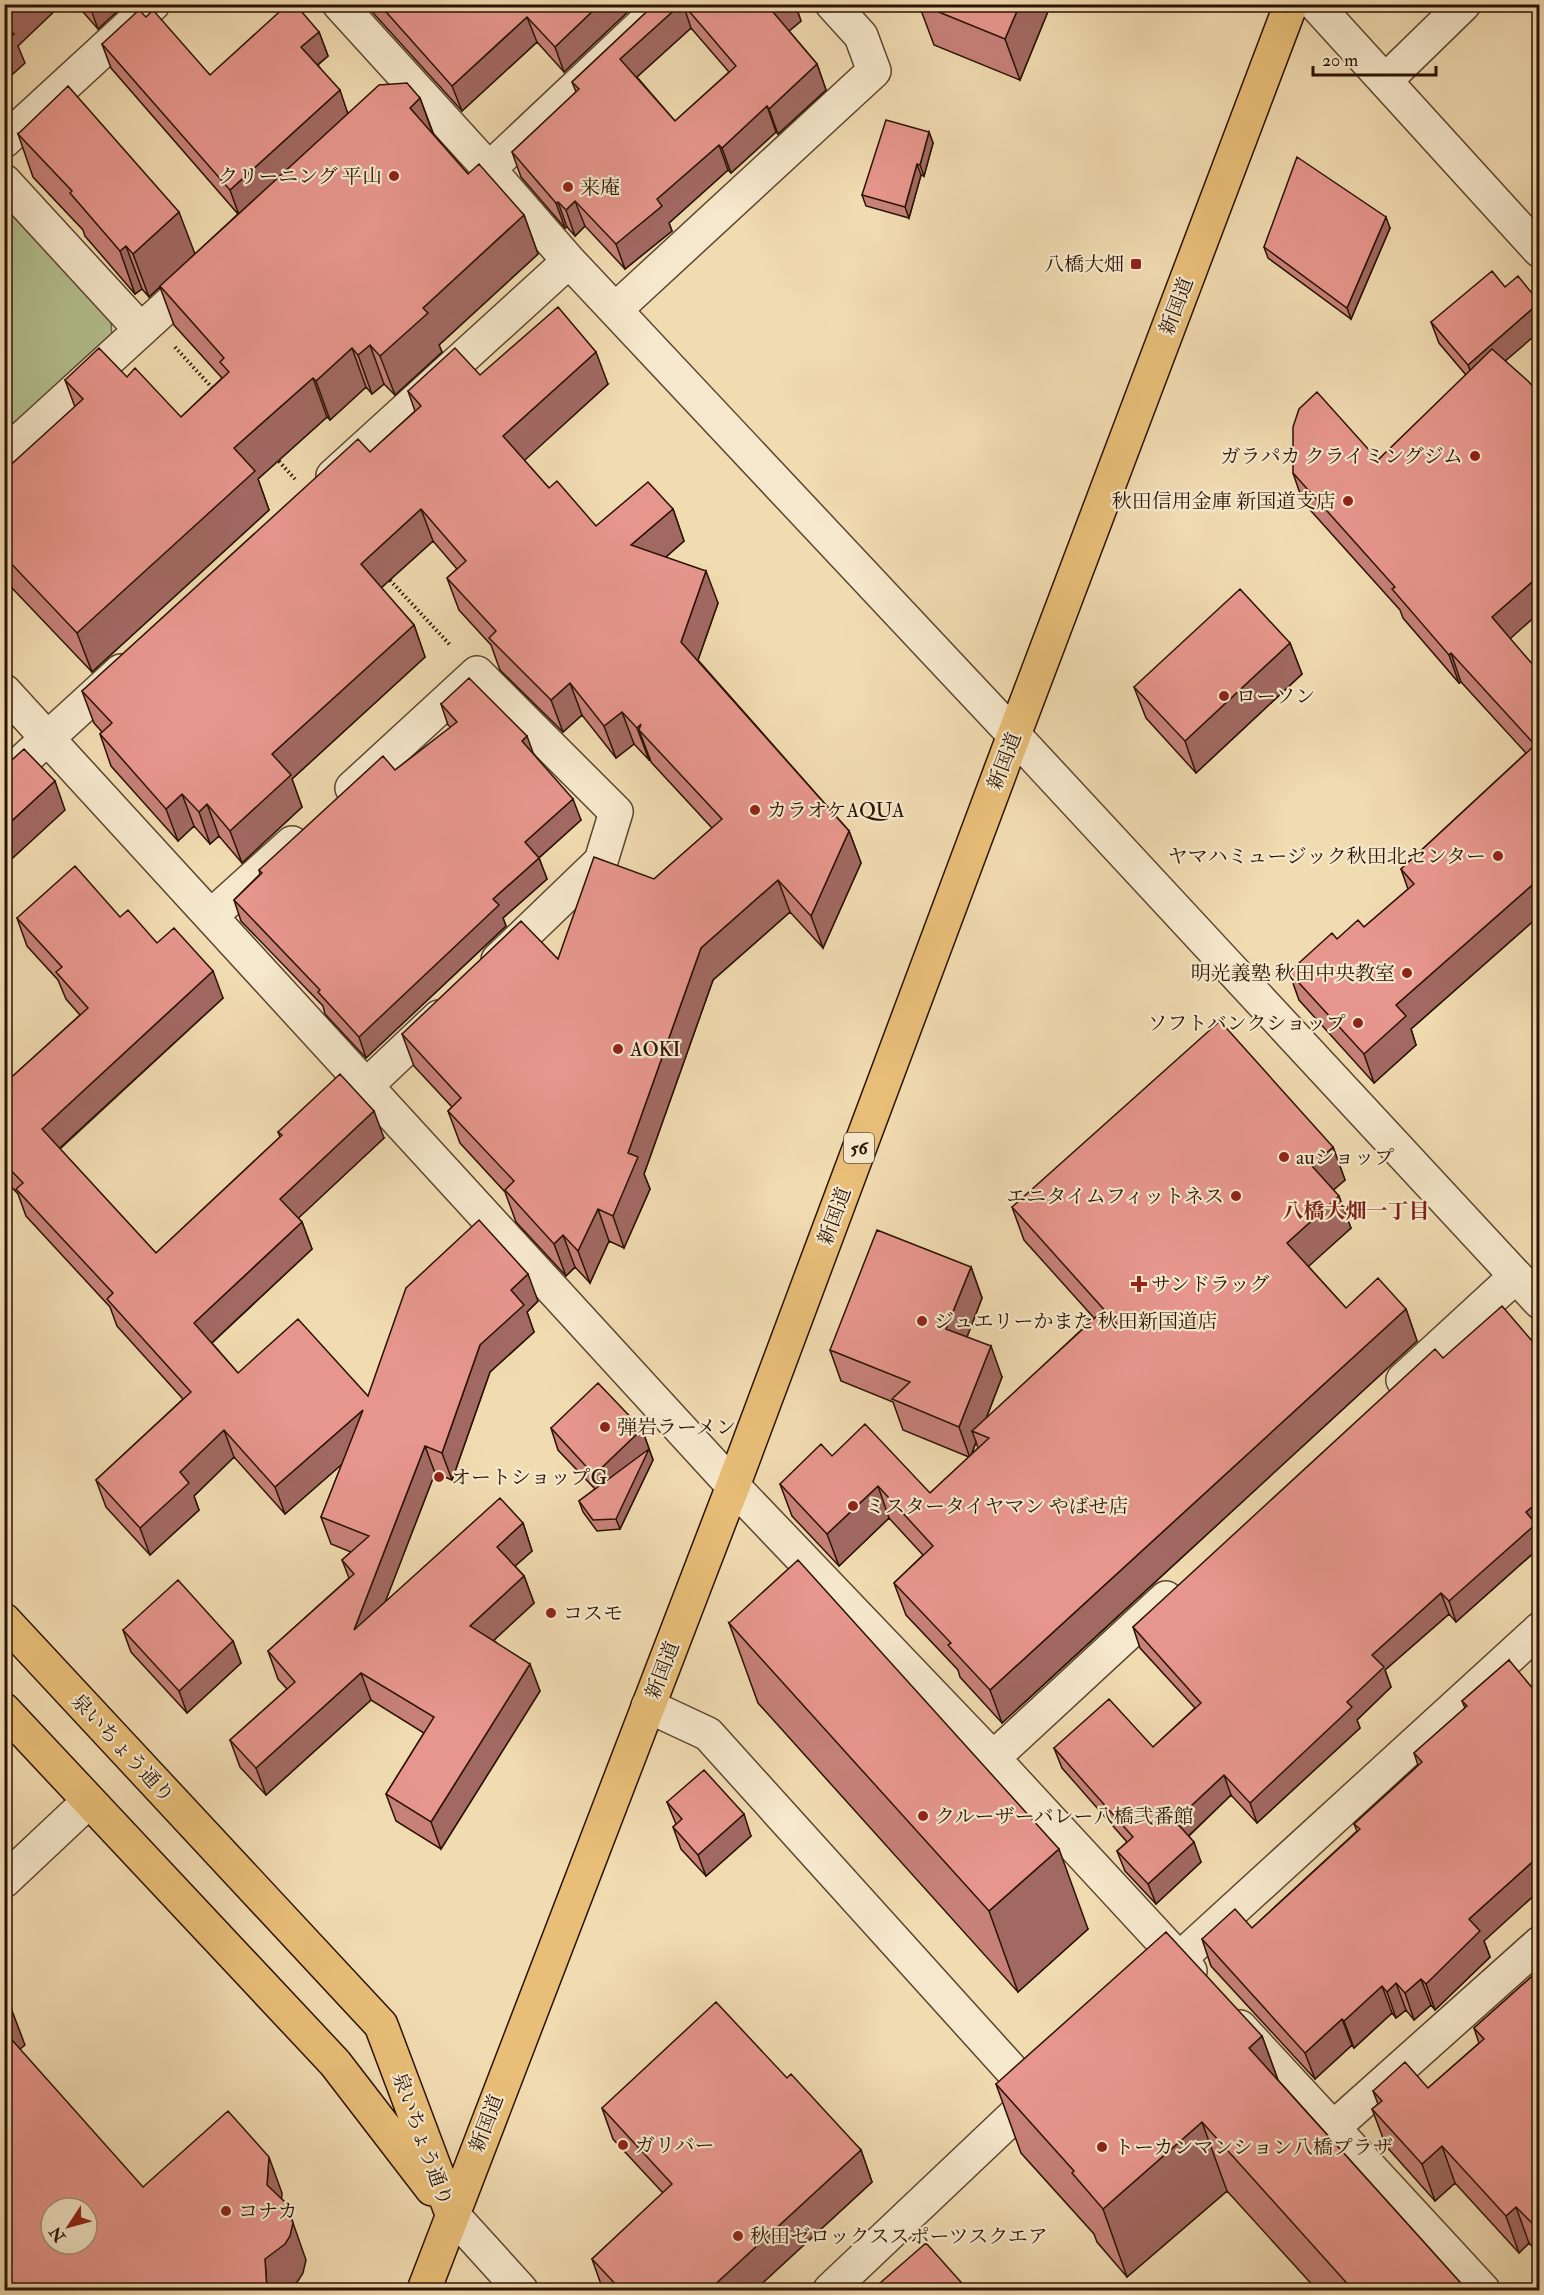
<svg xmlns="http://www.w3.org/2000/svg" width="1544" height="2295" viewBox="0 0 1544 2295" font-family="'IM FELL Double Pica','Noto Serif JP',serif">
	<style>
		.green { fill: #b4c190; stroke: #706a4a; stroke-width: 1.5 }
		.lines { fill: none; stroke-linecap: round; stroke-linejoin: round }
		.minor-casing { stroke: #5c452f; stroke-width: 36 }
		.major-casing { stroke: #2b1304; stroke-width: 36 }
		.path { stroke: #2b1304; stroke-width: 4; stroke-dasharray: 1.5 3; stroke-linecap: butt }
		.minor { stroke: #f6e8cc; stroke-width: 33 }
		.major { stroke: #e8be78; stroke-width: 33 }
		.wall { fill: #c78179; stroke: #2b1304; stroke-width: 1.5; fill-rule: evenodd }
		.shaded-wall { fill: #a26963; stroke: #2b1304; stroke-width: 1.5 }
		.building { fill: #e7968d; stroke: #2b1304; stroke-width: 1.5; fill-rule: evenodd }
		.poi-dot { fill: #8f2418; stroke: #f6e8cc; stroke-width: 2 }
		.labels { text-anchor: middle; stroke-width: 4.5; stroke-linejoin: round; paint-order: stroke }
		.shield { fill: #f6e8cc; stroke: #685340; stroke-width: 1.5 }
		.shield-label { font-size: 18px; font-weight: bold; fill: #2b1304 }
		.poi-label { font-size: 20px; fill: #2b1304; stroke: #f6e8cc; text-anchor: start }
		.street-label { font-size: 20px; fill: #2b1304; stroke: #f6e8cc }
		.neighbourhood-label { font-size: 21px; font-weight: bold; fill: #7a1f14; stroke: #f6e8cc }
	</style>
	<rect width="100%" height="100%" fill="#f1dbb1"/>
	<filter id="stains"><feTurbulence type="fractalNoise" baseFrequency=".00333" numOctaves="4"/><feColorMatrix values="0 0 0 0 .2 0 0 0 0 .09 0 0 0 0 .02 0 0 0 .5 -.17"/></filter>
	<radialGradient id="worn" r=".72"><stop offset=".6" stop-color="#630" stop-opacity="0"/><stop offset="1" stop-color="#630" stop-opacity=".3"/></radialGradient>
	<path class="green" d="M4,202L111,322L112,338L4,436Z"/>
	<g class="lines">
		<defs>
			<path id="minor" d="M339,4L489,169L569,261L1014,735L1540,1302
				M1315,4L1540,251
				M1385,81L1464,4
				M4,141L153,4
				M489,169L664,4
				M4,181L141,330
				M615,310L874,71L861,36L832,4
				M4,455L200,276
				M333,476L569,261
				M4,691L733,1486L993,1758L1190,1971
				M4,778L121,671
				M352,788L477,673L616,812L601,861L498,960
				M211,916L292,843
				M366,1086L439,1017
				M1403,1380L1516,1276
				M648,1706L708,1734L1035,2096
				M993,1758L1166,1598
				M4,1881L89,1801
				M1164,1973L1540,1629
				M1240,2027L1483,2290
				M1332,2129L1540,1943
				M452,2214L521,2290
				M830,2290L1042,2089"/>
			<path id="major" d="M4,1620L381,2025L452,2214
				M4,1710L335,2063L432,2189
				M424,2290L733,1486L1014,735L1291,4"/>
		</defs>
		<use href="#minor" class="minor-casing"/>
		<use href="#major" class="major-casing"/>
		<path class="path" d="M175,347L215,391
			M276,458L295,479
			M387,577L451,646"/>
		<use href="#minor" class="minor"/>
		<use href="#major" class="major"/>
	</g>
	<path class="wall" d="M76,4H123V6L98,29Z
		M365,4H446L450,8L636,4L564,72L537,42L462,111Z
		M655,4H795L801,21L789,31L817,64L826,90L778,134L776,132L731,173L728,170L669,223L672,231L625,269L585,226L575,236L567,227L565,228L521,177L512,152L576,92L572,82ZM691,28L729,72L675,121L637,77Z
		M1051,4L1020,80L934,45L919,5Z
		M1135,4H1150L1148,10Z
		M146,17L210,75L319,32L328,56L318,65L348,113L420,98L434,135L468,174L524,215L538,254L439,345L442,352L395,395L384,384L372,394L366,387L330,420L327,417L258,479L269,510L92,672L12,588L4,595V471L75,407L65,380L127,377L181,417L222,378L174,325L160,287L149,297L142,289L135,294L85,236L83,230L33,177L18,134L195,254L238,214L111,68L102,44Z
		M929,132L933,143L924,176L921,175L909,218L866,206L862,195Z
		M1390,228L1351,319L1268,258L1264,247Z
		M1505,287V361L1510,639L1539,672V916L1411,1029L1416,1045L1374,1083L1299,1000L1289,972L1337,939L1364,927L1408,889L1401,869L1526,753L1461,682L1459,683L1403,618L1400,610L1303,502L1293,473L1378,460L1466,375L1439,343L1431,322Z
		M480,375L608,384L524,460L549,488L596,526L673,509L684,541L666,557L718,603L698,660L849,831L861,863L823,948L790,912L713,980L644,1174L650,1189L624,1248L609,1241L590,1283L575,1267L566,1276L516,1222L505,1192L460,1143L448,1111L452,1107L414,1066L402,1034L558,959L654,879L712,828L651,762L650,759L649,760L634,744L616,758L582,715L563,732L500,670L491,645L459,610L447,578L457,569L433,541L381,588L414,625L425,657L292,779L302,807L242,863L219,836L210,844L194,826L178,841L111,766L100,734L102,732L94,723L82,691L370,452L415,411L408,391Z
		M1290,643L1302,674L1196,773L1146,718L1134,687Z
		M441,704L534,754L581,820L539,858L547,879L503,918L506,926L366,1058L325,1014L323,1006L241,921L234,900L260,874L259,870L395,770L451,727L448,725Z
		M120,917L157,943L223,998L60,1149L156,1253L280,1137L278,1132L384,1138L298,1218L302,1222L312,1249L212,1343L238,1373L368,1396L538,1301L527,1312L534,1332L490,1372L452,1480L435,1473L385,1602L523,1523L532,1551L515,1566L524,1576L534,1603L494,1640L540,1691L441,1849L396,1821L386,1794L424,1733L371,1700L266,1795L240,1767L230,1740L287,1689L278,1679L268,1651L349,1578L342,1560L351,1552L331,1544L321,1517L342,1464L285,1514L234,1457L194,1496L199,1510L150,1555L106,1507L96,1480L183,1399L117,1326L110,1307L26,1216L18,1194L4,1179V1084L80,1015L66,999L58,980L27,946L17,918Z
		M1333,1147L1345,1180L1333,1190L1351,1228L1308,1266L1346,1308L1406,1309L1417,1341L1002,1723L960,1677L958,1670L906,1615L894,1583L923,1555L889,1518L839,1566L792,1516L780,1484L832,1456L930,1493L969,1457L903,1430L893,1402L841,1381L830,1350L971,1267L982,1298L967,1337L1002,1377L986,1419L1094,1318L1024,1240L1012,1207ZM976,1442L978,1448L972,1454Z
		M1539,1349V1528L1538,1529L1539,1533V1548L1456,1622L1449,1614L1385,1670L1391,1687L1357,1720L1360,1728L1257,1823L1231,1795L1189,1836L1201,1862L1156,1904L1125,1871L1117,1851L1127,1842L1062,1768L1054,1748L1153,1747L1195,1708L1140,1648L1133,1627L1443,1358Z
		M551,1428L642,1429L653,1460L620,1529L597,1531L583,1512L579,1501L595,1489L558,1450Z
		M729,1623L1088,1929L1018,1992L758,1703Z
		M123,1630L233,1641L241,1663L187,1713L131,1652Z
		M1509,1660L1484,1941L1490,1957L1435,2010L1431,2005L1414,2020L1406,2010L1396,2018L1392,2013L1354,2048L1352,2045L1315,2079L1211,1966L1202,1939L1252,1928L1357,1831L1354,1824L1418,1765L1414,1753L1465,1708L1462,1701Z
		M667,1802L751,1836L706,1876L681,1849L673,1827L676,1824Z
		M1539,1970V2254L1529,2243L1519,2253L1455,2183L1435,2201L1386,2146L1372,2109L1378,2104L1373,2091L1428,2088L1479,2043L1474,2028Z
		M1262,2036L1278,2080L1467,2290H1317L1227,2191L1127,2277L1097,2242L1094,2234L1021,2153L996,2084Z
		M787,2078L861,2150L872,2182L755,2290H603L592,2259L663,2193L613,2139L602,2108Z"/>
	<path class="shaded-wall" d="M21,4H62L18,46L25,63L4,82V21Z
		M89,4H123V6L98,29Z
		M600,4H636L564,72L555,47Z
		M681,4H683L691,28L629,84L620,59Z
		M781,4H795L801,21L782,37L773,12Z
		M1020,4H1051L1020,80L1005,39Z
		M527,17L537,42L462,111L452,86Z
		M319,32L328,56L310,71L301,47Z
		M817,64L826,90L778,134L769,109Z
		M340,90L348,114L239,215L230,190Z
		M420,98L434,137L410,108Z
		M767,106L776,132L731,173L722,148Z
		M929,132L933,143L924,176L920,165Z
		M719,145L728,170L669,223L672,231L625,269L616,244L657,199Z
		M917,164L921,175L909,218L905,207Z
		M575,201L585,226L575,236L566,210Z
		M558,202L567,227L565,228L556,203Z
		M179,212L195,254L149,297L133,254Z
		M524,215L538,254L439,345L442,352L395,395L380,356L423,308Z
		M1386,217L1390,228L1351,319L1347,308Z
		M126,246L142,289L135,294L120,251Z
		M1539,303V332L1476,386L1468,365Z
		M370,345L384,384L372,394L358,355Z
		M352,348L366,387L330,420L316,381Z
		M596,352L608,384L515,469L503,436Z
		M313,378L327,417L258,479L269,510L92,672L77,633L234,448Z
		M421,509L433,541L372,596L361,564Z
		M673,509L684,541L643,577L631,545Z
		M4,568L12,588L4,595Z
		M706,571L718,603L693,674L681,642Z
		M1539,576V613L1502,646L1492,617Z
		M414,625L425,657L292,779L302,807L242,863L230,831L272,754Z
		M1290,643L1302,674L1196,773L1185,741Z
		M1451,653L1461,682L1459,683L1449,655Z
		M570,683L582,715L563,732L551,700Z
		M622,712L634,744L616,758L604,726Z
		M641,724L639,730L650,759L649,760L637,728Z
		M527,736L535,758L522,741Z
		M55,781L65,810L4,866V828Z
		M182,794L194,826L178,841L166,809Z
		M573,799L581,820L533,863L525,842Z
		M207,804L219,836L210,844L199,812Z
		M849,831L861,863L823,948L811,916Z
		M539,858L547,879L503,918L506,926L366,1058L359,1037L493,899Z
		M1539,879V916L1411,1029L1416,1045L1374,1083L1364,1054L1396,1005Z
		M778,880L790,912L713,980L644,1174L650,1189L624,1248L613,1216L628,1153L701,948Z
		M213,971L223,998L51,1156L42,1129Z
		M374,1111L384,1138L290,1226L280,1199Z
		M1333,1147L1345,1180L1324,1198L1312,1166Z
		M1339,1196L1351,1228L1299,1275L1287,1243Z
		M598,1209L609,1241L590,1283L578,1251Z
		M302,1222L312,1249L204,1350L194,1323Z
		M563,1235L575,1267L566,1276L554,1244Z
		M971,1267L982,1298L958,1360L946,1329Z
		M528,1274L538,1301L527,1312L534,1332L490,1372L452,1480L442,1453L480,1345L511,1290Z
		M1406,1309L1417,1341L1002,1723L990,1690Z
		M991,1346L1002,1377L980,1434L972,1431L976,1442L970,1458L959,1427Z
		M363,1410L373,1437L285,1514L275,1487Z
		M642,1429L653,1460L620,1529L616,1519L602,1496L594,1475Z
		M224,1430L234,1457L194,1496L199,1510L150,1555L140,1528L180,1472Z
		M425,1446L435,1473L364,1657L354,1630Z
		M878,1486L889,1518L839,1566L827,1534Z
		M1539,1501V1528L1538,1529L1539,1533V1548L1456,1622L1449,1601L1526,1512Z
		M523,1523L532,1551L506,1574L497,1547Z
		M524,1576L534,1603L480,1653L470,1626Z
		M1441,1593L1449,1614L1385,1670L1391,1687L1357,1720L1360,1728L1257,1823L1250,1803L1347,1702L1372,1655Z
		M233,1641L241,1663L187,1713L179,1691Z
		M530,1664L540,1691L441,1849L431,1822Z
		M361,1673L371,1700L266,1795L256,1768Z
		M1224,1775L1231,1795L1183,1841L1175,1821Z
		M744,1814L751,1836L706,1876L698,1855Z
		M1194,1842L1201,1862L1156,1904L1148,1884Z
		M1059,1849L1088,1929L1018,1992L989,1911Z
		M1539,1856V1891L1484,1941L1490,1957L1435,2010L1426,1984L1469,1919Z
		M1421,1979L1431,2005L1414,2020L1405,1993Z
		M1396,1983L1406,2010L1396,2018L1387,1992Z
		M1382,1986L1392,2013L1354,2048L1344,2021Z
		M11,2008L25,2045L9,2058L4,2045V2014Z
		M1342,2019L1352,2045L1315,2079L1305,2053Z
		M1262,2036L1287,2105L1249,2048Z
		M1202,2122L1227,2191L1127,2277L1103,2209Z
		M1442,2146L1455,2183L1435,2201L1422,2164Z
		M861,2150L872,2182L755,2290H709Z
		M269,2157L282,2193L280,2222L267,2185Z
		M286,2203L306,2260L303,2273L298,2281L286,2290H267L265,2259Z
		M1516,2207L1529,2243L1519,2253L1506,2216Z
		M1539,2222V2240L1535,2226Z"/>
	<path class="building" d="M4,4H21L4,21Z
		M288,4H295L319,32L301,47L340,90L230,190L102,44L139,10L146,17L153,10L210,75Z
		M379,4H446L450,8L454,4H600L555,47L527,17L452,86Z
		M655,4H681L620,59L675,121L736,66L683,4H781L773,12L817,64L769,109L767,106L722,148L719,145L657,199L662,206L616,244L575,201L566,210L558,202L556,203L512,152L579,89L572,82Z
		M919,4H1020L1005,39Z
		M4,24L14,34L4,43Z
		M407,83L420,98L410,108L468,174L479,164L524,215L423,308L428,313L380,356L370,345L358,355L352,348L316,381L313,378L234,448L255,471L77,633L4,556V471L83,399L65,380L99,348L127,377L135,368L181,417L229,372L220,362L224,358L160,286L379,85Z
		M68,86L179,212L133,254L126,246L120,251L70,193L72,191L18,134Z
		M886,120L929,132L920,165L917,164L905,207L862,195Z
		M1297,157L1386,217L1347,308L1264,247Z
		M1492,271L1505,287L1518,276L1539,302V303L1468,365L1431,322Z
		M558,307L596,352L503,436L549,488L557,481L596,526L648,482L673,509L631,545L706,571L681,642L849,831L811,916L778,880L701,948L628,1153L638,1157L613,1216L598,1209L578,1251L563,1235L554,1244L505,1190L514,1181L448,1111L461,1098L402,1034L521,921L558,959L594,857L654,879L722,819L639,730L641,724L637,728L622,712L604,726L570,683L551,700L489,638L496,631L447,578L466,561L421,509L361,564L414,625L272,754L291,775L230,831L207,804L199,812L182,794L166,809L100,734L112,723L82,691L358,439L370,452L421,406L408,391L455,348L480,375Z
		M1492,349L1528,381L1539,393V576L1492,617L1539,672V879L1396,1005L1406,1016L1364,1054L1289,972L1332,933L1337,939L1358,920L1364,927L1414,884L1401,869L1535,745L1451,653L1449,655L1392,589L1395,587L1293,473V427L1299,409L1317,392L1378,460Z
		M1240,589L1290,643L1185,741L1134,687Z
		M469,678L527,736L522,741L573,799L525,842L539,858L493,899L499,905L359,1037L318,992L320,990L234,900L262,873L259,870L383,756L395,770L457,722L441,704Z
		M24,749L55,781L4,828V767Z
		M75,866L120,917L128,910L157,943L174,928L213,971L42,1129L156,1253L282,1135L278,1132L340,1074L374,1111L280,1199L302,1222L194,1323L238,1373L298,1319L368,1396L406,1288L479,1220L528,1274L511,1290L524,1305L480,1345L442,1453L425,1446L354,1630L500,1498L523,1523L497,1547L524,1576L470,1626L530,1664L431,1822L386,1794L434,1717L361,1673L256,1768L230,1740L295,1682L268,1651L354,1574L342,1560L369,1536L321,1517L363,1410L275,1487L224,1430L180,1472L189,1483L140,1528L96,1480L191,1392L107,1299L113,1293L16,1189L23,1183L4,1163V1084L88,1008L56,972L62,967L17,918Z
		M1220,1021L1333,1147L1312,1166L1339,1196L1287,1243L1346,1308L1378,1278L1406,1309L990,1690L948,1645L951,1643L894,1583L933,1546L878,1486L827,1534L780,1484L821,1444L832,1456L865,1424L930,1493L989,1438L972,1431L1097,1316L1117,1324L1012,1207Z
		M877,1230L971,1267L946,1329L991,1346L959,1427L892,1399L910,1382L830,1350Z
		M1502,1306L1539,1349V1501L1526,1512L1536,1524L1449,1601L1441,1593L1372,1655L1384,1667L1347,1702L1352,1707L1250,1803L1224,1775L1175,1821L1194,1842L1148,1884L1117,1851L1133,1837L1054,1748L1109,1699L1153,1747L1201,1703L1133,1627L1435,1349L1443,1358Z
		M598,1383L642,1429L594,1475L551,1428Z
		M649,1449L616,1519L593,1520L579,1501Z
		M798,1560L1059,1849L989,1911L729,1623Z
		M178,1580L233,1641L179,1691L123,1630Z
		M1509,1660L1539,1696V1856L1469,1919L1480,1931L1426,1984L1421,1979L1405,1993L1396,1983L1387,1992L1382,1986L1344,2021L1342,2019L1305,2053L1202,1939L1235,1909L1252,1928L1360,1829L1354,1824L1422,1762L1414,1753L1467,1706L1462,1701Z
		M704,1770L744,1814L698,1855L673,1827L682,1819L667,1802Z
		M1166,1932L1262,2036L1249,2048L1467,2290H1353L1202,2122L1103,2209L1072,2173L1074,2171L996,2084Z
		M1539,1970V2222L1535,2226L1516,2207L1506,2216L1442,2146L1422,2164L1372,2109L1382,2101L1373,2091L1405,2062L1428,2088L1484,2039L1474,2028Z
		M4,2000L11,2008L4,2014Z
		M716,2002L787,2078L791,2074L861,2150L709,2290H621L592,2259L672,2184L602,2108Z
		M4,2031L143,2187L228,2111L269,2157L267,2185L286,2203L293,2223L290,2236L285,2244L265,2259L267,2290H4ZM51,2208H87V2244H51Z
		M926,2243L968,2290H872Z"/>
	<g class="poi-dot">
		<circle cx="394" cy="176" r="6"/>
		<circle cx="568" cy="187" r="6"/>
		<rect x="1130" y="258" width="12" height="12" rx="3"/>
		<circle cx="1475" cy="456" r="6"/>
		<circle cx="1348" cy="501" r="6"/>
		<circle cx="1224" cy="696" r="6"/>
		<circle cx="755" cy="810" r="6"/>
		<circle cx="1498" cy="856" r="6"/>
		<circle cx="1407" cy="973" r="6"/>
		<circle cx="1358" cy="1023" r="6"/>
		<circle cx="618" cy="1049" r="6"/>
		<circle cx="1284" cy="1157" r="6"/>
		<circle cx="1236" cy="1196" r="6"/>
		<path d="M1136 1275h6v6h6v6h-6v6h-6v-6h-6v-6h6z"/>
		<circle cx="922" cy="1321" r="6"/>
		<circle cx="605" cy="1427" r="6"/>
		<circle cx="439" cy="1477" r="6"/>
		<circle cx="853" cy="1506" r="6"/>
		<circle cx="551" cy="1613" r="6"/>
		<circle cx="923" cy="1816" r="6"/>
		<circle cx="623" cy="2145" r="6"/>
		<circle cx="1102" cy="2147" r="6"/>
		<circle cx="226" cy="2211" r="6"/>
		<circle cx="738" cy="2236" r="6"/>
	</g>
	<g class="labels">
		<rect class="shield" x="844" y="1133" width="30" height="30" rx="4.5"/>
		<g class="shield-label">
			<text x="859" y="1154">56</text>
		</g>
		<g class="poi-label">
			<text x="382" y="183" text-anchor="end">クリーニング 平山</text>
			<text x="580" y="194">来庵</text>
			<text x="1124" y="271" text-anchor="end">八橋大畑</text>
			<text x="1463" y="463" text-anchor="end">ガラパカ クライミングジム</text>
			<text x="1336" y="508" text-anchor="end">秋田信用金庫 新国道支店</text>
			<text x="1236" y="703">ローソン</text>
			<text x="767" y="817">カラオケAQUA</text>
			<text x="1486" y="863" text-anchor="end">ヤマハミュージック秋田北センター</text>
			<text x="1395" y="980" text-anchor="end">明光義塾 秋田中央教室</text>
			<text x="1346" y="1030" text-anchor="end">ソフトバンクショップ</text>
			<text x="630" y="1056">AOKI</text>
			<text x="1296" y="1164">auショップ</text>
			<text x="1224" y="1203" text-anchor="end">エニタイムフィットネス</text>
			<text x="1151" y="1291">サンドラッグ</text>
			<text x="934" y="1328">ジュエリーかまた 秋田新国道店</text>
			<text x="617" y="1434">弾岩ラーメン</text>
			<text x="451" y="1484">オートショップG</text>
			<text x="865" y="1513">ミスタータイヤマン やばせ店</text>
			<text x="563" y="1620">コスモ</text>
			<text x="935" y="1823">クルーザーバレー八橋弐番館</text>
			<text x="635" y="2152">ガリバー</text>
			<text x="1114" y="2154">トーカンマンション八橋プラザ</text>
			<text x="238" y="2218">コナカ</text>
			<text x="750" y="2243">秋田ゼロックススポーツスクエア</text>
		</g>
		<g class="street-label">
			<text transform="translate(1176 306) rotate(-69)" y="7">新国道</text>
			<text transform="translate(1004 761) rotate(-69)" y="7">新国道</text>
			<text transform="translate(834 1216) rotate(-70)" y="7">新国道</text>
			<text transform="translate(662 1670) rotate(-69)" y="7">新国道</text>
			<text transform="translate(123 1748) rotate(47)" y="7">泉いちょう通り</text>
			<text transform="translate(486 2123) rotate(-69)" y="7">新国道</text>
			<text transform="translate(423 2139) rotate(70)" y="7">泉いちょう通り</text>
		</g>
		<g class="neighbourhood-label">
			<text x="1356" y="1218">八橋大畑一丁目</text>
		</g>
	</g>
	<rect width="1544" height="2295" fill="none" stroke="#f1dbb1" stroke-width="24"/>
	<rect x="6" y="6" width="1532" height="2283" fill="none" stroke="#2b1304" stroke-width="3"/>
	<rect x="12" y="12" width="1520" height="2271" fill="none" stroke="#2b1304" stroke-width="1.5"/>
	<g transform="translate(69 2226) rotate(234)"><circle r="28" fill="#f6e8cc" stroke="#a5937c" stroke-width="1.5"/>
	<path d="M0-4.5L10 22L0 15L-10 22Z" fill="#8f2418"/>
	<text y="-9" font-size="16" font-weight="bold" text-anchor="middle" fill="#2b1304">N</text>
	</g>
	<path d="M1313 66v9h123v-9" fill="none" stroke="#2b1304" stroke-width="3"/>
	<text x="1322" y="66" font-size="18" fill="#2b1304" stroke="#f6e8cc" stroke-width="4.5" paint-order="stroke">20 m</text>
	<rect width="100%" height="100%" filter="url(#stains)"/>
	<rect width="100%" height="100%" fill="url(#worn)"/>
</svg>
